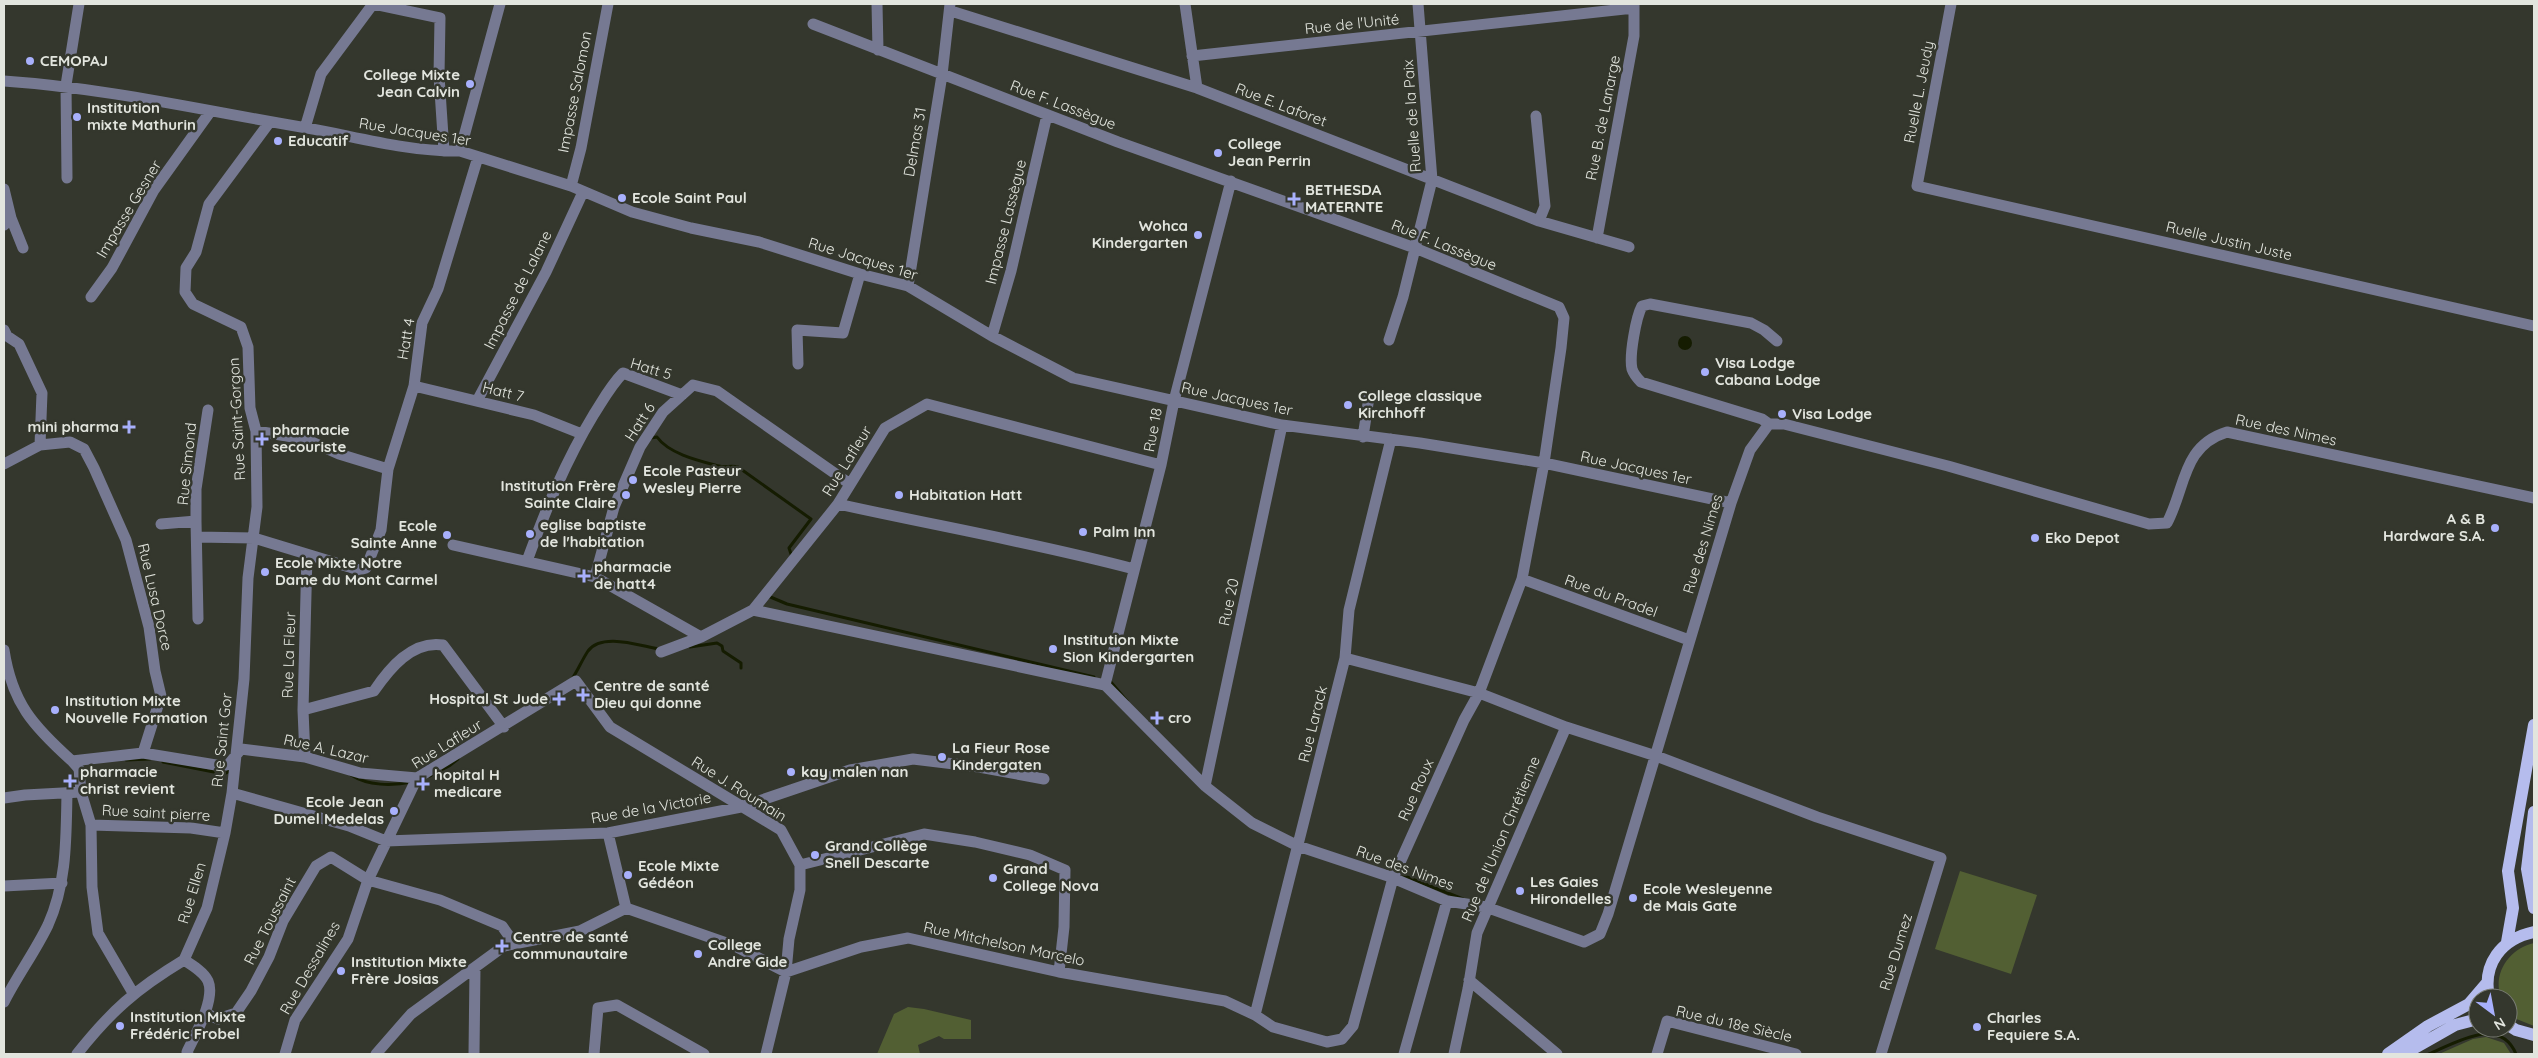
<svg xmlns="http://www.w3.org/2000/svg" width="2538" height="1058" viewBox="0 0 2538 1058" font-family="Quicksand,sans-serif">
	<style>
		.green { fill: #525f33 }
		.water { fill: #151c01 }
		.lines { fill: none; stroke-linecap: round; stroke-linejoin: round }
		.stream { stroke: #151c01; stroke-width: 3 }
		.minor { stroke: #767992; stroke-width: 11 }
		.major { stroke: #b5bced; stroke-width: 12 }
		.poi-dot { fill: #a8b0fc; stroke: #34372d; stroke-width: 2 }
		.labels { text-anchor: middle; stroke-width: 5; stroke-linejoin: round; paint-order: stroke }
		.street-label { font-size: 15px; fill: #e2e5de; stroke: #34372d }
		.poi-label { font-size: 15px; font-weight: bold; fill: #e2e5de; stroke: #34372d; text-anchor: start }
	</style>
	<rect width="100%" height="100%" fill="#34372d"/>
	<path class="green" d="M1960,871L2037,895L2011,974L1935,949Z
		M2534,943V1026L2514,1018L2508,1011V998H2501C2492,973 2510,948 2534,943Z
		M908,1007L924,1009L971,1020V1039H944L939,1036L918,1045L920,1054H877L894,1014Z
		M2486,1037L2504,1043L2511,1054H2439L2473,1039Z"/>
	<path class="water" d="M1678 343a7 7 0 1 1 14 0a7 7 0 1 1-14 0Z"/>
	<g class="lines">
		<path class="stream" d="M651,438L657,437C669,454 700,461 719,466C725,468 731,465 738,467L811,519L789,548L792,557
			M768,596L787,604L1094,677
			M690,647L717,643L722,646L723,651L741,663V668
			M572,679C578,670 582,660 588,651C602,632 640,646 659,649
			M1110,681L1127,701
			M126,760L150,759
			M163,762L224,774L232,770
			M351,775C368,786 392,786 412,782
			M430,776L449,766L458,759
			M1402,877H1407L1463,899
			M2429,1054C2455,1043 2500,1015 2516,1054"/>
		<path class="minor" d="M374,4L440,18L439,76L444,151
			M877,4L878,50
			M1185,4L1197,88
			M1951,4L1917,186L2534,326
			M951,11L1197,88L1539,221L1629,247
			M1192,56L1634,8
			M4,81C106,88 206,111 307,128C357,137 409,152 460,151L571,186L632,212L691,228L759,242L860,274L908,286L992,336L1073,378L1282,425L1420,443L1544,463L1731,503
			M1536,116L1545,206L1539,221
			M305,128L321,74L373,4
			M460,151L500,4
			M67,178L66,85L79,4
			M571,186L581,148L608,4
			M4,189L11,218L4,225
			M11,218L23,248
			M1597,238L1634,36V4
			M908,286L942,75L950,4
			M91,297L112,268L154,190L210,112
			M4,330L7,336L19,344L42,393L40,445
			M992,336L1011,271L1047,115
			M1389,340L1403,297L1432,180L1418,4
			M798,364L797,330L843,333L860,274
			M414,386L534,415L582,434
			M477,401L546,272L583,192
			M1769,424L1762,419L1641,382C1637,378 1634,375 1632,369C1629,356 1636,317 1642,306L1650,304L1751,323L1764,330L1777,341
			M256,431L305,439L339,454L388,469
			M1363,437L1369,397
			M4,464L40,445L70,442L84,449L94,468L126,540L149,627L155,671L161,696L143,753
			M838,504C937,526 1036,543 1134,569
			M196,521V489L208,410
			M161,524L196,521L198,619
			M197,537L254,538L359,570L366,568L381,530L388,469L414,386L422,323L438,289L478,157
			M453,545L595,577L701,637
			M527,561C546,509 565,462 594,414C603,400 611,385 623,373L682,395
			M595,577L614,507L640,447L663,412L693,385L717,391L850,484
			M1522,579L1689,640
			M753,610L1105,685
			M4,650C12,703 33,726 72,761L143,753L222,766L229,764L241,749L305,757L360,773L417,778
			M661,652L701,637L753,610L838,504L885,428L927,404L1161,465
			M1345,658L1479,693L1566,727L1656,756L1817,817L1941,858L1881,1054
			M1105,685L1205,786L1252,823L1298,846L1388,876L1447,901L1486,907L1584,942L1600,934L1608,914L1731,503L1750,450L1769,424H1784L1948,466L2149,524L2167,523C2186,487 2182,446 2227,432L2534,498
			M1105,685L1161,465L1174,401L1231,181
			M303,710L374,691C389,669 412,640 443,645L504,727
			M305,757L303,710L307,555
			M1205,786L1282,425
			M81,792L91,825L191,828L225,833
			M232,793L349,826L386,841L608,833L741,807L850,770L913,759L979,767L1044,779
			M4,798L25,795L81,792L79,769L72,761
			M91,825L92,887L98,933L133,993
			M608,833L626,908L735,946L786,972L861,947L908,938L1059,972L1225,1001L1255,1015L1273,1027L1327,1042L1342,1039L1353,1026L1393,878L1464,720L1479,693L1522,579L1544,463L1561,348L1564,318L1559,307L1415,248L1118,142L813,24
			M800,865L924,834L975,842L1030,855L1065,870L1064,927L1059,972
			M4,886L62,883
			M184,960L207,908L225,833L232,793L244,679L248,578L257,507L256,431L250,408L248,347L241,327L193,304L185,292L186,268L196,252L209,204L269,123
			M184,960C192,965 204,972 208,981C216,999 195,1035 187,1052L188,1054
			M1469,980L1557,1054
			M4,1002C17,976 35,952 48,925C67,883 66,838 67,793
			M205,1013L218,1019L236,1013L251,991L269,957L283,921L316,866L331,857L368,880L440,900L502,926L514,943
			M1255,1015L1345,658L1349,610L1391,439
			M77,1054C111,1011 136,989 184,960
			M285,1054L295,1020L348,939L368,880L417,778L576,681L610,727L781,830L800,865V890L789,939L786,972L766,1054
			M376,1054L411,1014L504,946L580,931L626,908
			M474,1054L475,968
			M594,1054L598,1008L617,1005L704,1054
			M1404,1054L1447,901
			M1454,1054L1468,989L1477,933L1566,727
			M1657,1054L1667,1021L1796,1054"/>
		<path class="major" d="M2534,812L2527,869L2534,908
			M2507,942L2513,908L2508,871L2534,725
			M2489,998C2482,964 2501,939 2534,932
			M2508,1025L2516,1030L2534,1035
			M2388,1054L2428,1026L2469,1004L2487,983
			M2404,1054L2455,1025L2478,1019"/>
	</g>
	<g class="poi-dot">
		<circle cx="30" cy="61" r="5"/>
		<circle cx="470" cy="84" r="5"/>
		<circle cx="77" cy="117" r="5"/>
		<circle cx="278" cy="141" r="5"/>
		<circle cx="1218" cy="153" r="5"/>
		<circle cx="622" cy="198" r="5"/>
		<path d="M1291.5 191.5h5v5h5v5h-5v5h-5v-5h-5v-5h5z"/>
		<circle cx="1198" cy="235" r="5"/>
		<circle cx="1705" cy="372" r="5"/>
		<circle cx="1348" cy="405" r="5"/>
		<circle cx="1782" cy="414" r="5"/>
		<path d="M126.5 419.5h5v5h5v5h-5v5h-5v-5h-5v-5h5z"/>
		<path d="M259.5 431.5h5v5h5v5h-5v5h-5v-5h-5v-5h5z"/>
		<circle cx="633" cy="480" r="5"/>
		<circle cx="626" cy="495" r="5"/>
		<circle cx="899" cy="495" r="5"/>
		<circle cx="2495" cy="528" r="5"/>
		<circle cx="1083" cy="532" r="5"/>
		<circle cx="530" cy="534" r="5"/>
		<circle cx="447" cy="535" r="5"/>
		<circle cx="2035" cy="538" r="5"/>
		<circle cx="265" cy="572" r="5"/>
		<path d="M581.5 568.5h5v5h5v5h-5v5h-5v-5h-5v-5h5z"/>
		<circle cx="1053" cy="649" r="5"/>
		<path d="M580.5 687.5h5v5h5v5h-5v5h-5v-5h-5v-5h5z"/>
		<path d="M556.5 691.5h5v5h5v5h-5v5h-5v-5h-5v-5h5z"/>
		<circle cx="55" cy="710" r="5"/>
		<path d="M1154.5 710.5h5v5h5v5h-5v5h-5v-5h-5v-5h5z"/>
		<circle cx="942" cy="757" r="5"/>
		<circle cx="791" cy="772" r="5"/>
		<path d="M67.5 773.5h5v5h5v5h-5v5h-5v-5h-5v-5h5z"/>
		<path d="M420.5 776.5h5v5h5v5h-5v5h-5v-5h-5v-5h5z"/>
		<circle cx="394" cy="811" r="5"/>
		<circle cx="815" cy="855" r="5"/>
		<circle cx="628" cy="875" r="5"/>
		<circle cx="993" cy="878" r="5"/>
		<circle cx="1520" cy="891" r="5"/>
		<circle cx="1633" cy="898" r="5"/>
		<path d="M499.5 938.5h5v5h5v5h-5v5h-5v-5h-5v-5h5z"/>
		<circle cx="698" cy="954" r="5"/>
		<circle cx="341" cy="971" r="5"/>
		<circle cx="120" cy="1026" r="5"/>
		<circle cx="1977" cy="1027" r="5"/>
	</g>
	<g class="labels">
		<g class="street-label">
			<text transform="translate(1352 24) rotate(-6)" y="5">Rue de l'Unité</text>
			<text transform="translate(575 92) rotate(-79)" y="5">Impasse Salomon</text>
			<text transform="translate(1919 92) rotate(-79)" y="5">Ruelle L. Jeudy</text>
			<text transform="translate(1063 105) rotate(21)" y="5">Rue F. Lassègue</text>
			<text transform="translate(1281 105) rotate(21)" y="5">Rue E. Laforet</text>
			<text transform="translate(1412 116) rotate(-94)" y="5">Ruelle de la Paix</text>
			<text transform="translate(1603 118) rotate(-79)" y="5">Rue B. de Lanarge</text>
			<text transform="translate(415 132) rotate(9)" y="5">Rue Jacques 1er</text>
			<text transform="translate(915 142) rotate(-80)" y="5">Delmas 31</text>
			<text transform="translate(129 209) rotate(-59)" y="5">Impasse Gesner</text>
			<text transform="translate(1006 222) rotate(-76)" y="5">Impasse Lassègue</text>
			<text transform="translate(2229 241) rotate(13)" y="5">Ruelle Justin Juste</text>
			<text transform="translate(1444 245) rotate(22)" y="5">Rue F. Lassègue</text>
			<text transform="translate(863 259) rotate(17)" y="5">Rue Jacques 1er</text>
			<text transform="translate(518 290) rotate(-63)" y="5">Impasse de Lalane</text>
			<text transform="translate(406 339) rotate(-80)" y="5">Hatt 4</text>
			<text transform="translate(651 369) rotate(17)" y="5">Hatt 5</text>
			<text transform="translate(503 392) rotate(14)" y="5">Hatt 7</text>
			<text transform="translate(1237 399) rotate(12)" y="5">Rue Jacques 1er</text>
			<text transform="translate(237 419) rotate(-93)" y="5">Rue Saint-Gorgon</text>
			<text transform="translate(640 422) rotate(-57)" y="5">Hatt 6</text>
			<text transform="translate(1153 430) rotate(-79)" y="5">Rue 18</text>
			<text transform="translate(2286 430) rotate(12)" y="5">Rue des Nimes</text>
			<text transform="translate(847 461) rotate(-58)" y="5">Rue Lafleur</text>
			<text transform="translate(187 464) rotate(-84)" y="5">Rue Simond</text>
			<text transform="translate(1636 468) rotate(12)" y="5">Rue Jacques 1er</text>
			<text transform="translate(1703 544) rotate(-73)" y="5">Rue des Nimes</text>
			<text transform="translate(1611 596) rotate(20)" y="5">Rue du Pradel</text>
			<text transform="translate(155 597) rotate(77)" y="5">Rue Lusa Dorce</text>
			<text transform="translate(1229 602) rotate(-78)" y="5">Rue 20</text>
			<text transform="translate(289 655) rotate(-88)" y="5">Rue La Fleur</text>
			<text transform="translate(1313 724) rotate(-76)" y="5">Rue Larack</text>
			<text transform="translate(222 740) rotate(-84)" y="5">Rue Saint Gor</text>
			<text transform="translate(447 744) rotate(-32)" y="5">Rue Lafleur</text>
			<text transform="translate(326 749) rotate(13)" y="5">Rue A. Lazar</text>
			<text transform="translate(739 789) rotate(32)" y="5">Rue J. Roumain</text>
			<text transform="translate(1416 790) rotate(-66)" y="5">Rue Roux</text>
			<text transform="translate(651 808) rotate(-10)" y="5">Rue de la Victorie</text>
			<text transform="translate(156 813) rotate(3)" y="5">Rue saint pierre</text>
			<text transform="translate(1501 839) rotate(-67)" y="5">Rue de l'Union Chrétienne</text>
			<text transform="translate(1405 868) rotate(20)" y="5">Rue des Nimes</text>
			<text transform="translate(192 893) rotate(-73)" y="5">Rue Ellen</text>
			<text transform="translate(270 921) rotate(-63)" y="5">Rue Toussaint</text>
			<text transform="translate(1004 944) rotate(12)" y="5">Rue Mitchelson Marcelo</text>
			<text transform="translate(1896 952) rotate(-73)" y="5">Rue Dumez</text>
			<text transform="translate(310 968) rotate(-60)" y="5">Rue Dessalines</text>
			<text transform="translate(1734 1024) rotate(13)" y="5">Rue du 18e Siècle</text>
		</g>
		<g class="poi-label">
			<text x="40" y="66">CEMOPAJ</text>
			<text x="460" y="80" text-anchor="end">College Mixte<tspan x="460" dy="17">Jean Calvin</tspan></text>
			<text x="87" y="113">Institution<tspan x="87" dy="17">mixte Mathurin</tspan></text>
			<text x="288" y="146">Educatif</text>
			<text x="1228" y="149">College<tspan x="1228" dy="17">Jean Perrin</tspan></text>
			<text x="1305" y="195">BETHESDA<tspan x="1305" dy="17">MATERNTE</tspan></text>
			<text x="632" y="203">Ecole Saint Paul</text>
			<text x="1188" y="231" text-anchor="end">Wohca<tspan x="1188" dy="17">Kindergarten</tspan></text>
			<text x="1715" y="368">Visa Lodge<tspan x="1715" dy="17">Cabana Lodge</tspan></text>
			<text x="1358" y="401">College classique<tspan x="1358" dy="17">Kirchhoff</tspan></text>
			<text x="1792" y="419">Visa Lodge</text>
			<text x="119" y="432" text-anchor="end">mini pharma</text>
			<text x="272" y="435">pharmacie<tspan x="272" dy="17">secouriste</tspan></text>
			<text x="643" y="476">Ecole Pasteur<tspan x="643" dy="17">Wesley Pierre</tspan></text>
			<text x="616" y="491" text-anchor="end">Institution Frère<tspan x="616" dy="17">Sainte Claire</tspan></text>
			<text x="909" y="500">Habitation Hatt</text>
			<text x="2485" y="524" text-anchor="end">A &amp; B<tspan x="2485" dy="17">Hardware S.A.</tspan></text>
			<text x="540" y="530">eglise baptiste<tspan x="540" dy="17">de l'habitation</tspan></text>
			<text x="437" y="531" text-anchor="end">Ecole<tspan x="437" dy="17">Sainte Anne</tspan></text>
			<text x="1093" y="537">Palm Inn</text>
			<text x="2045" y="543">Eko Depot</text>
			<text x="275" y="568">Ecole Mixte Notre<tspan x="275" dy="17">Dame du Mont Carmel</tspan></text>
			<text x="594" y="572">pharmacie<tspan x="594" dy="17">de hatt4</tspan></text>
			<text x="1063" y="645">Institution Mixte<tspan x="1063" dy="17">Sion Kindergarten</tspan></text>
			<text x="594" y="691">Centre de santé<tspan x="594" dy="17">Dieu qui donne</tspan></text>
			<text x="548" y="704" text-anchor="end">Hospital St Jude</text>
			<text x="65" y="706">Institution Mixte<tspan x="65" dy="17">Nouvelle Formation</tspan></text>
			<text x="1168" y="723">cro</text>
			<text x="952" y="753">La Fieur Rose<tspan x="952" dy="17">Kindergaten</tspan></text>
			<text x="80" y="777">pharmacie<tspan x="80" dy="17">christ revient</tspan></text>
			<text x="801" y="777">kay malen nan</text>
			<text x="434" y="780">hopital H<tspan x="434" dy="17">medicare</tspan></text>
			<text x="384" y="807" text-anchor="end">Ecole Jean<tspan x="384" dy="17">Dumel Medelas</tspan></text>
			<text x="825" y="851">Grand Collège<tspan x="825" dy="17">Snell Descarte</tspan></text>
			<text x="638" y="871">Ecole Mixte<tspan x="638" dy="17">Gédéon</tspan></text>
			<text x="1003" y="874">Grand<tspan x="1003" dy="17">College Nova</tspan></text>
			<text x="1530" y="887">Les Gaies<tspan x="1530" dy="17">Hirondelles</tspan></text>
			<text x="1643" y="894">Ecole Wesleyenne<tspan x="1643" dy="17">de Mais Gate</tspan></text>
			<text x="513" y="942">Centre de santé<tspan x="513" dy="17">communautaire</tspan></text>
			<text x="708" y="950">College<tspan x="708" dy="17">Andre Gide</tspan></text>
			<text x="351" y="967">Institution Mixte<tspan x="351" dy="17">Frère Josias</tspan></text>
			<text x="130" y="1022">Institution Mixte<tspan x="130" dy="17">Frédéric Frobel</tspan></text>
			<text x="1987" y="1023">Charles<tspan x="1987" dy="17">Fequiere S.A.</tspan></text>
		</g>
	</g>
	<rect width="2538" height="1058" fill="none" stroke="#e2e5de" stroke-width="10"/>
	<g transform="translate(2493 1013) rotate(148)"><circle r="24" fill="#34372d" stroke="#7a7d74"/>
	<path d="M0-4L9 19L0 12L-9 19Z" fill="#a8b0fc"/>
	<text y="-8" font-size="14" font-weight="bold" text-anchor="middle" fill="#e2e5de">N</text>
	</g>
</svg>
